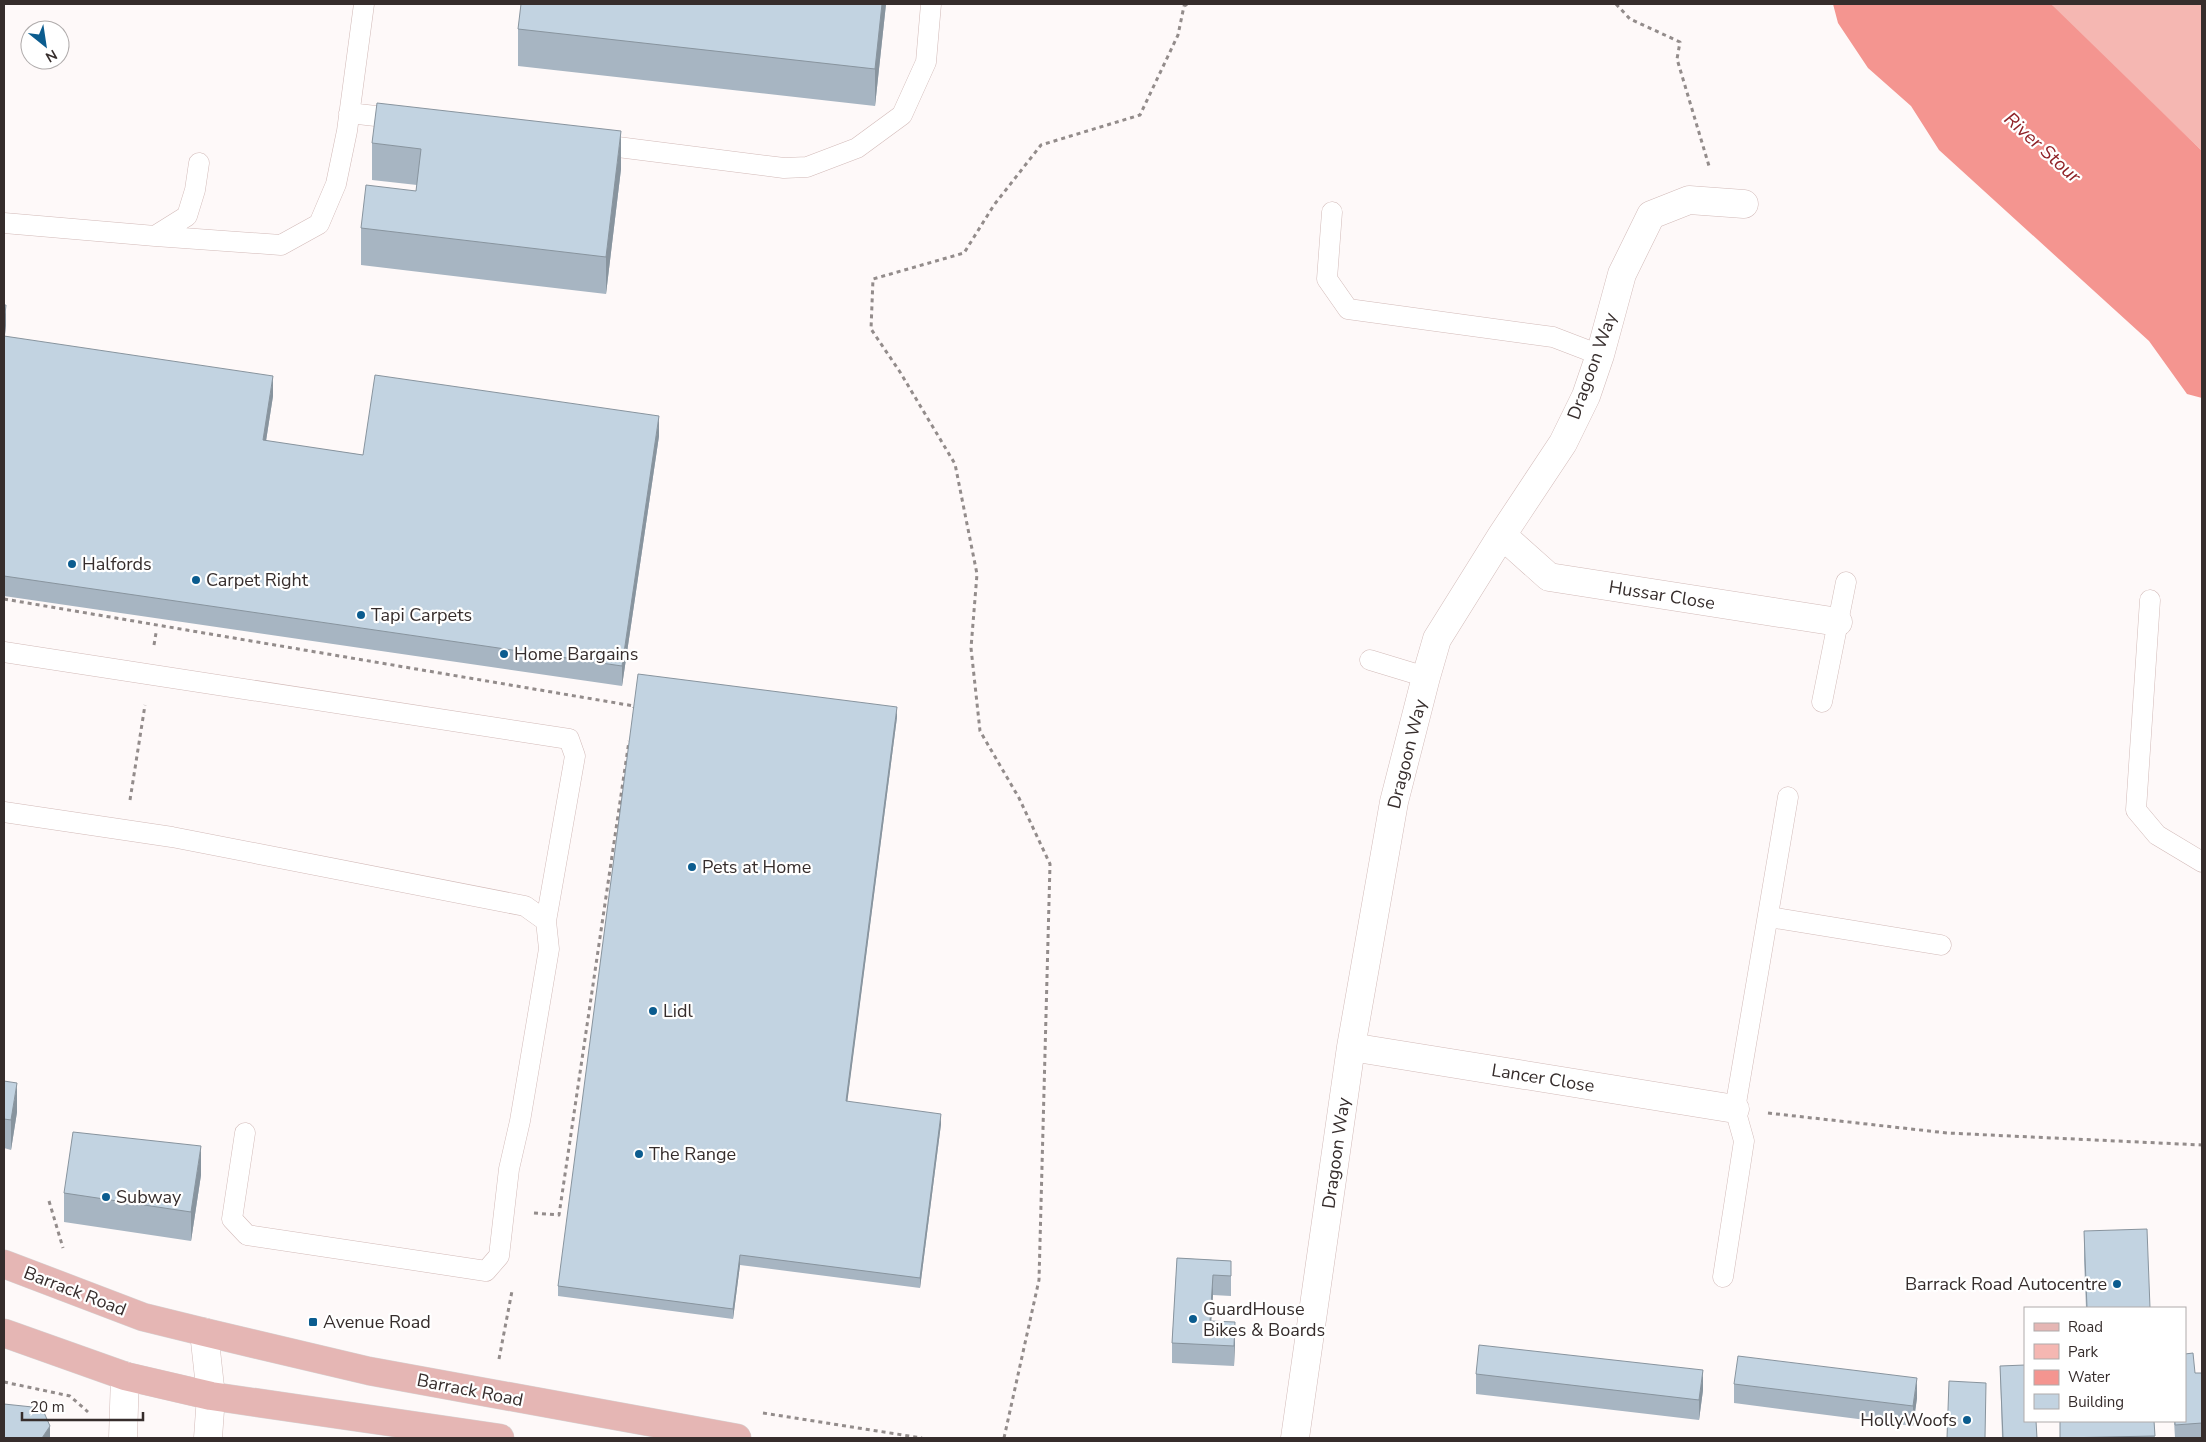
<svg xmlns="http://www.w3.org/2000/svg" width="2206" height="1442" viewBox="0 0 2206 1442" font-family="'Nunito Sans',sans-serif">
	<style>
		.green { fill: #f5b7b2 }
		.water { fill: #f49590 }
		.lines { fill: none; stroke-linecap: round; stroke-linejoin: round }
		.service-casing { stroke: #d2bab8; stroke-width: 21 }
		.minor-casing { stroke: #d2bab8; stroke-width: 29 }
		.primary-casing { stroke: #d7d5d5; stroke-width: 29 }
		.path { stroke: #938c8b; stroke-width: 3; stroke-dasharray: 4 4; stroke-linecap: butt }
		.service { stroke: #fff; stroke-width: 20 }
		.minor { stroke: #fff; stroke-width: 28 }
		.primary { stroke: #e5b6b4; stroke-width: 28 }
		.wall { fill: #a7b5c2 }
		.shaded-wall { fill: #88949e }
		.building { fill: #c2d3e1; stroke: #88949e }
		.poi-dot { fill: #0b5c8f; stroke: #fff; stroke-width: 2 }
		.labels { text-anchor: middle; stroke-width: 4.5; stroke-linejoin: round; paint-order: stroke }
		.street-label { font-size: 18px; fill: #362d2c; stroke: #fff }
		.poi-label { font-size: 18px; fill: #362d2c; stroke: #fff; text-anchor: start }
		.water-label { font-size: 19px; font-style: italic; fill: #902227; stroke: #fff }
	</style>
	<rect width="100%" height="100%" fill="#fef9f9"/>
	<path class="green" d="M2051,4H2202V151L2059,14Z"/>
	<path class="water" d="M1833,4H2051L2202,151V398L2187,394L2149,341L1939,150L1911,106L1868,68L1838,23Z"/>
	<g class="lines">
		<defs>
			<path id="service" d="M349,113L402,119
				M594,144L784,168L807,167L857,148L902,115L926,62L931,4
				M1332,212L1327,279L1348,309L1553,337L1600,355
				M4,223L155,236L187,216L195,190L199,163
				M155,236L281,245L319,224L336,184L347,131L364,4
				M2150,600L2136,810L2157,835L2202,862
				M4,652L569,739L575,756L546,921
				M1370,660L1426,677
				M1822,702L1846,582
				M4,812L172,837L525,906L546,921L549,949L520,1121L509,1169L499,1256L486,1271L247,1235L232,1219L245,1133
				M1769,917L1941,945
				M1723,1277L1744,1141L1735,1109L1788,797"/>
			<path id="minor" d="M1502,535L1549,577L1838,622
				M1351,1047L1735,1109
				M204,1332L211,1396L208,1438
				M123,1438L125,1376
				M1295,1438L1351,1047L1394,802L1426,677L1437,639L1502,535L1563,443L1586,396L1600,355L1622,274L1651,215L1689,200L1744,204"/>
			<path id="primary" d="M4,1264L143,1317L204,1332L369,1371L737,1438
				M4,1333L125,1376L211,1396L500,1438"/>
		</defs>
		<use href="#service" class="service-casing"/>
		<use href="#minor" class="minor-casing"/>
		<use href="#primary" class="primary-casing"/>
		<path class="path" d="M1616,4L1630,19L1680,42L1677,59L1709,166
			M4,599L634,706V708
			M154,645L156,633
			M130,800L145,705
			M1768,1113L1947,1133L2202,1145
			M49,1201L63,1248
			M534,1213L559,1215L629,741
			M499,1359L512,1291
			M4,1382L70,1396L88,1412
			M763,1413L922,1438
			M1004,1438L1039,1280L1050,864L1019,798L980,731L971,648L977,574L955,464L900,372L871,329L873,279L964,253L994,205L1041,145L1140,115L1178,35L1184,6L1188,4"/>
		<use href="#service" class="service"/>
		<use href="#minor" class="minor"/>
		<use href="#primary" class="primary"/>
	</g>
	<path class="wall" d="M886,4L875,106L518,66V29Z
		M372,143L621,169L606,294L361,265V228L416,191L417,185L372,180Z
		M4,305L6,325L5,336L273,396L266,441L363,455L659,436L622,686L4,596Z
		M897,717L847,1102L941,1124L920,1288L740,1265L733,1319L558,1296V1286Z
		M4,1081L17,1112L11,1150L4,1148Z
		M201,1175L191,1241L64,1222V1193Z
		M2084,1231L2150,1308H2086L2084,1260Z
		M1177,1258L1231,1261V1296L1213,1295L1211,1321L1235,1342L1234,1366L1172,1363V1343Z
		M2000,1366L2037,1438H2002Z
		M2195,1373H2202V1438H2175L2174,1421H2185Z
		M1476,1374L1703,1390L1699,1420L1476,1394Z
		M1734,1384L1917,1398L1913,1426L1734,1403Z
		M2154,1421L2155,1438H2060Z"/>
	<path class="shaded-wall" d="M882,4H886L875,106V69Z
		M621,131V169L606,294V257Z
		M6,305V325L4,343V323Z
		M273,376V396L263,460V440Z
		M659,416V436L622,686V666Z
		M897,707V717L846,1112V1101Z
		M17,1083V1112L11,1150V1120Z
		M941,1114V1124L920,1288V1278Z
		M201,1146V1175L191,1241V1212Z
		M740,1255V1265L733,1319V1309Z
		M1213,1275V1295L1210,1341V1321Z
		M1235,1322V1342L1234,1366V1346Z
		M1703,1370V1390L1699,1420V1400Z
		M1917,1378V1398L1913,1426V1406Z
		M50,1426V1438H42Z"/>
	<path class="building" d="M521,4H882L875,69L518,29Z
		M377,103L621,131L606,257L361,228L366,185L416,191L421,149L372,143Z
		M4,305H6L4,323Z
		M4,336L273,376L263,440L363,455L375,375L659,416L622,666L4,576Z
		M638,674L897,707L846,1101L941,1114L920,1278L740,1255L733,1309L558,1286Z
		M4,1081L17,1083L11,1120L4,1119Z
		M73,1132L201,1146L191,1212L64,1193Z
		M2147,1229L2150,1308H2087L2084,1231Z
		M1177,1258L1231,1261V1276L1213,1275L1210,1321L1235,1322L1234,1346L1172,1343Z
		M1479,1345L1703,1370L1699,1400L1476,1374Z
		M2193,1353L2195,1373H2202V1423L2175,1425V1421H2185V1354Z
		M1738,1356L1917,1378L1913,1406L1734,1384Z
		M2025,1365V1421H2036L2037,1438H2003L2000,1366Z
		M1949,1381L1986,1383L1985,1438H1947Z
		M4,1404L42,1408L50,1426L42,1438H4Z
		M2060,1421H2154L2155,1436L2060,1438Z"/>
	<g class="poi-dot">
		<circle cx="72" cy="564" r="5"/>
		<circle cx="196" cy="580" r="5"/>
		<circle cx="361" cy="615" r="5"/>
		<circle cx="504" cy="654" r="5"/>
		<circle cx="692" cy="867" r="5"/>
		<circle cx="653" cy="1011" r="5"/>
		<circle cx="639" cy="1154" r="5"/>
		<circle cx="106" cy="1197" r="5"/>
		<circle cx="2117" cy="1284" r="5"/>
		<circle cx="1193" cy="1319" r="5"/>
		<rect x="308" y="1317" width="10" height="10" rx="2.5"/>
		<circle cx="1967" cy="1420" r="5"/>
	</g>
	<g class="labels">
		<g class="street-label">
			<text transform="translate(1592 366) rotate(-70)" y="6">Dragoon Way</text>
			<text transform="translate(1662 595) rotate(9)" y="6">Hussar Close</text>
			<text transform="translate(1407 754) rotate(-76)" y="6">Dragoon Way</text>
			<text transform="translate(1543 1078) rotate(9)" y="6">Lancer Close</text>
			<text transform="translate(1336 1153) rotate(-82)" y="6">Dragoon Way</text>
			<text transform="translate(75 1291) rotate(21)" y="6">Barrack Road</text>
			<text transform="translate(470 1390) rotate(11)" y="6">Barrack Road</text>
		</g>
		<g class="poi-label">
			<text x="82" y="570">Halfords</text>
			<text x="206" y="586">Carpet Right</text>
			<text x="371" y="621">Tapi Carpets</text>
			<text x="514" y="660">Home Bargains</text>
			<text x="702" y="873">Pets at Home</text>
			<text x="663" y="1017">Lidl</text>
			<text x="649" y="1160">The Range</text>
			<text x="116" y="1203">Subway</text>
			<text x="2107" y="1290" text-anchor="end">Barrack Road Autocentre</text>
			<text x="1203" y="1315">GuardHouse<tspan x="1203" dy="21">Bikes &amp; Boards</tspan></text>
			<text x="323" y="1328">Avenue Road</text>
			<text x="1957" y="1426" text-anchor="end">HollyWoofs</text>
		</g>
		<g class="water-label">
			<text transform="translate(2043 147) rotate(42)" y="7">River Stour</text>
		</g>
	</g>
	<rect width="2206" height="1442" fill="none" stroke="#362d2c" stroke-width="10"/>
	<rect x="2024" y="1307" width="162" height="115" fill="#ffffff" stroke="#afabab"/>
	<rect x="2034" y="1323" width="25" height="8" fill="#e5b6b4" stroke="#afabab"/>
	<text x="2068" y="1332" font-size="15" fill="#362d2c">Road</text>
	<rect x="2034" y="1344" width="25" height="15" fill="#f5b7b2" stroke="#afabab"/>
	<text x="2068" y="1357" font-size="15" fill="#362d2c">Park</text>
	<rect x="2034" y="1370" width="25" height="15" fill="#f49590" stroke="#afabab"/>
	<text x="2068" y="1382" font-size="15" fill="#362d2c">Water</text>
	<rect x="2034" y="1394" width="25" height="15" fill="#c2d3e1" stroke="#afabab"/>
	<text x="2068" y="1407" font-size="15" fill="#362d2c">Building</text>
	<g transform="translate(45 45) rotate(150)"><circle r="24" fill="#ffffff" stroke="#afabab"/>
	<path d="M0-4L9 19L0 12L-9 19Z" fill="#0b5c8f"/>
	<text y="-8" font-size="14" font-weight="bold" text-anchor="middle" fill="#362d2c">N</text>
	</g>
	<path d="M22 1412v8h121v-8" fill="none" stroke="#362d2c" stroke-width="2.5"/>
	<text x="30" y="1412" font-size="15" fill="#362d2c" stroke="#ffffff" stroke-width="4" paint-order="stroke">20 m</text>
</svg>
